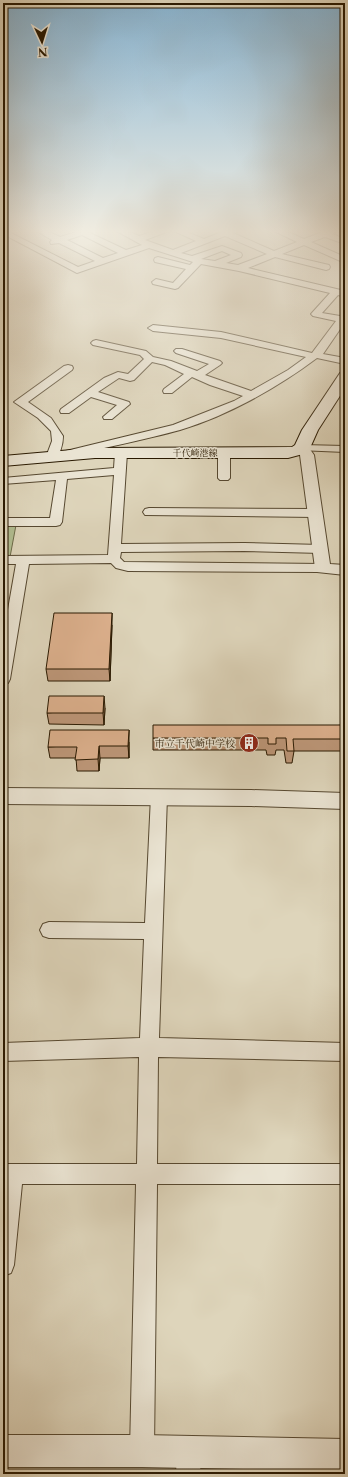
<svg xmlns="http://www.w3.org/2000/svg" width="348" height="1477" viewBox="0 0 348 1477" font-family="'Libre Caslon Text','Noto Serif JP',serif">
	<style>
		.green { fill: #b1bd91; stroke: #6d6b49 }
		.lines { fill: none; stroke-linecap: round; stroke-linejoin: round }
		.minor-casing { stroke: #564830; stroke-width: 2 }
		.tertiary-casing { stroke: #564830; stroke-width: 2 }
		.secondary-casing { stroke: #291901; stroke-width: 2 }
		.minor { fill: #eae4d3; fill-rule: evenodd }
		.tertiary { fill: #eae4d3; fill-rule: evenodd }
		.secondary { fill: #eae4d3; fill-rule: evenodd }
		.wall { fill: #be987a; stroke: #291901 }
		.shaded-wall { fill: #9b7c63; stroke: #291901 }
		.building { fill: #ddb18e; stroke: #291901 }
		.labels { text-anchor: middle; stroke-width: 3; stroke-linejoin: round; paint-order: stroke }
		.far-street-label { font-size: 9px; fill: #291901; stroke: #eae4d3 }
		.poi-label { font-size: 10px; fill: #291901; stroke: #eae4d3; text-anchor: end }
	</style>
	<rect width="100%" height="100%" fill="#ded5bb"/>
	<filter id="stains"><feTurbulence type="fractalNoise" baseFrequency=".005" numOctaves="4"/><feColorMatrix values="0 0 0 0 .2 0 0 0 0 .09 0 0 0 0 .02 0 0 0 .5 -.17"/></filter>
	<radialGradient id="worn" r=".72"><stop offset=".6" stop-color="#630" stop-opacity="0"/><stop offset="1" stop-color="#630" stop-opacity=".3"/></radialGradient>
	<path class="green" d="M3,525H16L10,557H3Z"/>
	<g class="lines">
		<defs>
			<path id="minor" d="M3,229L78,267L95,261L59,243L51,244L50,242L52,240L33,229H43L60,237L76,232L75,229H97L90,233L126,250L142,245L113,229H123L139,236C169,226 174,226 204,239L229,229H237V232L233,233L274,251L297,242L270,229H281L304,239L330,229H341L332,234L345,239V244L325,237L311,242L345,257V263L304,245L282,254L329,265L330,267L329,269L326,270L275,257L248,268L345,291V297L338,295L322,313L340,316L345,312V322L323,354L345,358V364L317,358C277,388 227,416 180,430C144,440 106,447 70,456L66,455L64,453L66,451L173,425L234,401L243,396L210,385L192,377L172,393H164L163,391L164,389L184,374L165,365L152,362L134,380L130,381L119,378L98,392L129,402L130,404L112,419H104L103,417L117,405L91,397L69,413H61L60,411L61,409L104,378L118,372L128,374L144,359L140,355L93,345L91,343L93,341L96,340L146,351L153,357L171,361L197,371L209,364L176,353L174,351L176,349H182L220,361L222,363L220,365L205,375L251,391L288,370L306,357L221,338L153,331L148,328L153,325L221,332L312,353L336,321L313,316L311,314L330,293L239,271L201,264L178,288L175,289L153,284L152,282L156,279L173,283L186,269L155,262L154,260L155,258L158,257L190,265L193,262L149,248L77,273L3,234ZM172,230L196,241L173,250L145,240ZM82,235L118,253L103,258L67,240ZM225,236L267,254L238,265L226,263L241,257L242,255L241,253L222,246L192,256L181,253ZM222,251L231,255L215,261L201,259Z
				M68,365L72,366L73,368L72,370L28,402L51,418L63,436C63,444 60,458 52,460L46,457L52,441L51,431L38,418L14,402L64,366Z
				M302,445L345,446V452L298,450L296,448L298,446Z
				M224,449L230,452V478L228,480H220L218,478V452Z
				M121,450L127,453L121,544L244,543L321,545L325,546L327,549L325,552L321,553L244,551L121,552L120,558L124,562L323,564L327,565L329,568L327,571L323,572L128,571L116,568L111,563L29,564L10,679L8,683L3,684V638L16,564H3V556L108,555L114,475L67,479L62,522L60,525L56,526H3V518H50L56,480L3,484V478L114,468L115,453Z
				M149,508L316,509L320,510L322,513L320,516L316,517L145,515L143,512L145,509Z
				M159,790L165,792L167,796L159,1038L345,1043V1061L158,1057L157,1164H345V1184H157L154,1451L151,1460L142,1463L133,1460L130,1451L136,1184H22L14,1265L11,1273L3,1276V1164H137L139,1057L3,1061V1043L140,1038L144,939L49,938L43,936L40,930L43,924L49,922L145,923L151,796L153,792Z
				M189,1441L198,1444L201,1453L200,1474H176L177,1453L180,1444Z"/>
			<path id="tertiary" d="M302,444L307,445L314,455L330,564L345,565V575L317,572L315,568L300,455L295,448L297,445Z
				M3,788L251,790L345,793V809L251,806L3,804Z
				M3,1435H142L345,1439V1471L142,1467H3Z"/>
			<path id="secondary" d="M345,372V388L318,430L310,448L303,454L288,458H95L3,466V456L95,448L292,447L295,445L302,430L340,373Z"/>
		</defs>
		<use href="#minor" class="minor-casing"/>
		<use href="#tertiary" class="tertiary-casing"/>
		<use href="#secondary" class="secondary-casing"/>
		<use href="#minor" class="minor"/>
		<use href="#tertiary" class="tertiary"/>
		<use href="#secondary" class="secondary"/>
	</g>
	<path class="wall" d="M112,625L110,681H48L46,669Z
		M105,708L104,725L49,724L47,713Z
		M345,725V751H294L292,763H286L284,750H276L275,755H267L266,750H153V738Z
		M129,742V758H100L99,771H77L76,758H50L48,747Z"/>
	<path class="shaded-wall" d="M112,613V625L110,681L109,669Z
		M104,696L105,708L104,725L103,713Z
		M129,730V758L128,746Z
		M99,746L100,758L99,771L98,759Z"/>
	<path class="building" d="M54,613H112L109,669H46Z
		M49,696H104L103,713H47Z
		M153,725H345V739H293L294,751H287L286,738H276V744H268V738H153Z
		M50,730H129L128,746H99L98,759L75,760L77,747H48Z"/>
	<linearGradient id="sky" x2="0" y2="1"><stop stop-color="#87b5d4"/><stop offset="0.53" stop-color="#f0ece0"/><stop offset="1" stop-color="#f0ece0" stop-opacity="0"/></linearGradient>
	<rect width="348" height="436" fill="url(#sky)"/>
	<defs>
		<symbol id="building-disc" viewBox="-11 -11 22 22"><circle r="9.5" fill="#8f2418" stroke="#eae4d3"/><path d="M-4-6H4V6H1V3H-1V6H-4ZM-2.5-4.3h1.7v1.8h-1.7ZM.8-4.3h1.7v1.8H.8ZM-2.5-1h1.7V.8h-1.7ZM.8-1h1.7V.8H.8Z" fill="#fff"/></symbol>
	</defs>
	<g fill-rule="evenodd">
		<use href="#building-disc" x="238" y="732" width="22" height="22"/>
	</g>
	<g class="labels">
		<g class="far-street-label">
			<text x="195" y="456">千代崎港線</text>
		</g>
		<g class="poi-label">
			<text x="235" y="747">市立千代崎中学校</text>
		</g>
	</g>
	<rect width="348" height="1477" fill="none" stroke="#ded5bb" stroke-width="16"/>
	<rect x="4" y="4" width="340" height="1469" fill="none" stroke="#291901" stroke-width="2"/>
	<rect x="8" y="8" width="332" height="1461" fill="none" stroke="#291901"/>
	<g transform="translate(42 42) rotate(176)" stroke="#eae4d3" stroke-width="3" paint-order="stroke">
	<path d="M0-3L7 15L0 10L-7 15Z" fill="#291901"/>
	<text y="-6" font-size="11" font-weight="bold" text-anchor="middle" fill="#291901">N</text>
	</g>
	<rect width="100%" height="100%" filter="url(#stains)"/>
	<rect width="100%" height="100%" fill="url(#worn)"/>
</svg>
